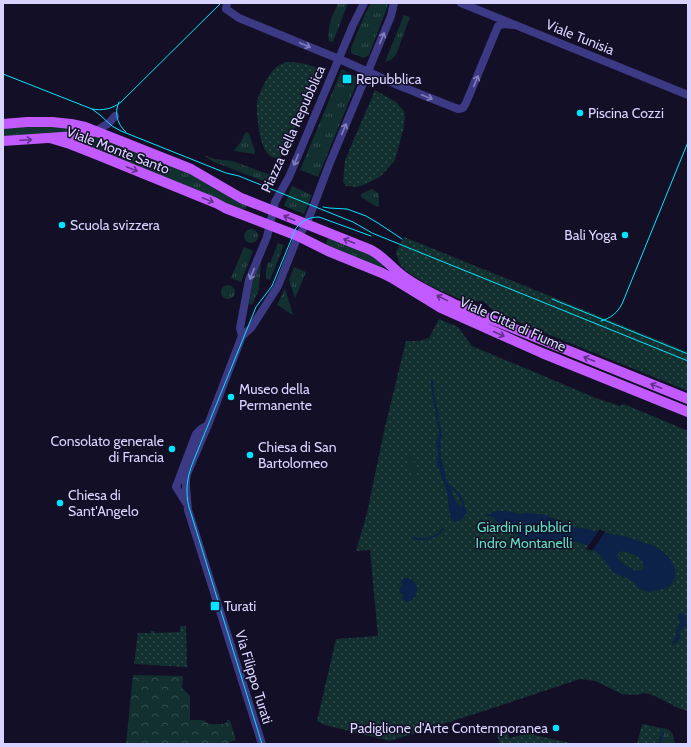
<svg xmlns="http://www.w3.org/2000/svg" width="691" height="747" viewBox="0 0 691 747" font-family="Cabin,sans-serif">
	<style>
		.grass { fill: url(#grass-tufts) }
		.forest { fill: url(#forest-crowns) }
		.park { fill: url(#park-dots) }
		.pitch { fill: #12302f }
		.water { fill: #0c2248; fill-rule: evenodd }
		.pier { fill: #130f26 }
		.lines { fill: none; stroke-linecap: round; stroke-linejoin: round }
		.stream { stroke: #0c2248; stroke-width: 2 }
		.minor { stroke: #3d3a85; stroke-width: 8 }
		.major { stroke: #c25bff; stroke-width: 10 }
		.tram { stroke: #00e5ff; stroke-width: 1 }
		.oneway { stroke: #837fbc }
		.oneway2 { stroke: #623188 }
		.poi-dot { fill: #00e5ff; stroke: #130f26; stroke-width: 1.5 }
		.labels { text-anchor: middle; stroke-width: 3; stroke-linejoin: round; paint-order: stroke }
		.street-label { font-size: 14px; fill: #d9d4ff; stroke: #130f26 }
		.poi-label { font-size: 14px; fill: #d9d4ff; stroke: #130f26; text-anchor: start }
		.park-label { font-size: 14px; fill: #5fe0c0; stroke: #130f26 }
	</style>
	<defs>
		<pattern id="grass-tufts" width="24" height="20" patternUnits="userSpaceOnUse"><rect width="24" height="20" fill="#12302f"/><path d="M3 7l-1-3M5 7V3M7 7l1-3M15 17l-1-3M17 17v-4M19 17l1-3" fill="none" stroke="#344d4e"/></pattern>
		<pattern id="forest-crowns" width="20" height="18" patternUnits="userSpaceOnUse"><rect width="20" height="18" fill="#12302f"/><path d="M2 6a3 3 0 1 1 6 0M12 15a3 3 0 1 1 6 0" fill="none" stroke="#344d4e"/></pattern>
		<pattern id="park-dots" width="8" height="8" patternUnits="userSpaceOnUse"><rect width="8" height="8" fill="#12302f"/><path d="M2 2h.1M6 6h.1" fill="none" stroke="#344d4e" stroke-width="1.8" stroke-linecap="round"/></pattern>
	</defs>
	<rect width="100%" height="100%" fill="#130f26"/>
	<path class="grass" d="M338,3H348L333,42L329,41C327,25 332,17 338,3Z
		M371,3H388L387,8L369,55L364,58L351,53V48L365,14Z
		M404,15L410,17L396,55C392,59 390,61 385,62Z
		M342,69L358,78V80L318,177L300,170Z
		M39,125L78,129V133L3,137V128Z
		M247,132L249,134L255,151V153L254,154L235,151L234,150L241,142L245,133Z
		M99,135L187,171L247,206C246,208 245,209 242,210L74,142L73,140L93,138Z
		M203,155L215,159L232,161L271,175L268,183L214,162Z
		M292,186L312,195L304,214L284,206Z
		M372,189L379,194V206L377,207L361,197V194Z
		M244 236a7 7 0 1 1 14 0a7 7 0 1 1-14 0Z
		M330,237L368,252L385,264L382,269L329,248C326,244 325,240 330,237Z
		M278,243L284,245L270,280L266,279V270L268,262L270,263Z
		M244,247L253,251L241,282L231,278Z
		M261,261L259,289L252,305L249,304L253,282Z
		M294,267L306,272L295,298L289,280Z
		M221 292a7 7 0 1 1 14 0a7 7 0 1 1-14 0Z
		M285,288L293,315L277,305Z
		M661,728L668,729L673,734L675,744H656Z"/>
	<path class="forest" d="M133,675L183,676L182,688L190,696V720H203L209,724H224L227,722V720H230L236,740L225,744H126Z"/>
	<path class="park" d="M287,62C299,62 310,64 321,70L287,147C285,150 284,155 280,157C260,165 256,115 257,103C259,92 269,72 278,66C281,64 284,63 287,62Z
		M375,90L396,102L404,111L405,117L404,127L395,160L381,176L366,184L357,187L346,186L343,182L345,160Z
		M123,149L172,169L168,177L120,158Z
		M404,237L688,352V391L496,313L483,301C478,301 472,302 467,301C452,297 408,277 400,264C398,261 397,256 396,252Z
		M439,319L458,327L472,346L596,398L620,406L624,404L688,431V711L678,708L655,696L645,693L636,695L622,694L595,681L580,679L487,710L390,741L325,725L317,721L336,639L378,636L370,550L356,551L367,513L384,431L406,341H419L429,338Z
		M180,626H186L187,667L134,664L138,633H151V631H155V633L180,632Z
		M642,724L661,728L656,744H637Z
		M502,726L503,733H508L509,738L526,734L525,727L529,726L530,731L534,732V735L575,744H500L495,728Z"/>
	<path class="pitch" d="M413,454L417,478L412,479L407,455Z"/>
	<path class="water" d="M432,381L433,393L440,429L441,436L439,448L440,457L444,471L447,484L450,487L455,501L457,503L464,508L466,513C463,519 458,525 451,519L449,509L447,491L437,464L438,454L436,442L439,432L432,393Z
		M495,511H508L518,514L524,513L541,514L546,515L562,523L570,526L627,537L654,546L662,551L669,557L675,569V578L670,586L660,590L649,592L639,588L633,582L629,579L618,575L614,573L601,556L595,551L586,545L576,542L569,541L554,546L545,545L540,542L535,544L525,543L511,528L497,522L491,516H487L485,514H490ZM623,551C632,553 646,558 643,569L636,571C629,567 624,565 618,559V554L620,552Z
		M407,578C414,579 421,587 415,594L416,596C413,598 412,601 407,602L402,599L403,595H402L399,590L401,585H402L401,582C402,579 404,578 407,578Z
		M680,613L684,614C689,623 686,626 679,632C682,641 677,641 672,646V643L676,637V631L680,622L678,618V614Z"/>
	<path class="pier" d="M600,529L605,532L592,551L586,549Z"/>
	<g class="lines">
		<path class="stream" d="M432,381L433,393L438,417
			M439,423L441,437
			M440,443C438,457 443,471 447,484C450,487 453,488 456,491C461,495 464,506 466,513
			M412,538C423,540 435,540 443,529
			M659,744L663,733"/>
		<path class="minor" d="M227,3L226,9L239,18L339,59L400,86L458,109L463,108L466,103L498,26L504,24L513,25
			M461,3L688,95
			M96,131L109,123L115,116
			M242,336L240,328L249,280L267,237L275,202L289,177L353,25L364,3
			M186,503L176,487L196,434L201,429L208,425
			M262,744L188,510L186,487V480L187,474L208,425L242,336L251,328L278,286L298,236L306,225L312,210L329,165L391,16L394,3"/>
		<path class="major" d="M3,124L27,122H52L71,124L85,127L191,169L241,198L371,250C384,257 392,268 403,276C419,288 438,296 456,305L688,399
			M50,138L70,144L93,153L216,203L225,208L298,236L328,251L382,273L392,278L441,308L542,353L688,412
			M3,141L77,136L87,134L96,131"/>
		<path class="tram" d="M3,74L92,109L100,115L112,126L121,131L226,173L239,176L271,189L353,222L372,233L688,361
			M119,102C114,113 117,124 126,132
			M92,109C103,111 112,109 121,102L221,3
			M323,207L329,208L347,209L366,216L378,223L402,239
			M552,299L688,354
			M601,321C611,318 617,313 622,304L688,142
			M262,744L189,507C185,492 187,477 193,462L256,307L272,286L296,228C303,220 310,217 319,217L371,236"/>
	</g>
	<defs><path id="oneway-shaft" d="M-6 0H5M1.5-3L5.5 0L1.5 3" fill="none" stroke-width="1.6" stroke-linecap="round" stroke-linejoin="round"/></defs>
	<g class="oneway">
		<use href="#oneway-shaft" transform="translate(382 38) rotate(-67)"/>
		<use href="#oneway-shaft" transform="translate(305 45) rotate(23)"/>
		<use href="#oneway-shaft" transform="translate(476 81) rotate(-68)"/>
		<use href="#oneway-shaft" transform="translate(427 97) rotate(22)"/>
		<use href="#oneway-shaft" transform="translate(344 129) rotate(-67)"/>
		<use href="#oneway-shaft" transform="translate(296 160) rotate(112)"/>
		<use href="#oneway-shaft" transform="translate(252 274) rotate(112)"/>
	</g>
	<g class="oneway2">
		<use href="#oneway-shaft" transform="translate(26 140) rotate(-3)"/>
		<use href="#oneway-shaft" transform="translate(132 169) rotate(22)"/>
		<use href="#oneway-shaft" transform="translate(208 200) rotate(22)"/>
		<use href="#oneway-shaft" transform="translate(289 218) rotate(-157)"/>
		<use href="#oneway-shaft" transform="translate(349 241) rotate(-158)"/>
		<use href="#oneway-shaft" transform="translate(442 298) rotate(-154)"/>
		<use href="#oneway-shaft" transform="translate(499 334) rotate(24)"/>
		<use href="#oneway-shaft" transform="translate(589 359) rotate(-158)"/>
		<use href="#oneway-shaft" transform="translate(656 386) rotate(-158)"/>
	</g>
	<g class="poi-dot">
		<rect x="342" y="74" width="10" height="10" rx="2"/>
		<circle cx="580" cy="113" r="4"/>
		<circle cx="62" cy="225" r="4"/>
		<circle cx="625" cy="235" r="4"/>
		<circle cx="231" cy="397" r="4"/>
		<circle cx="172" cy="449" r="4"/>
		<circle cx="250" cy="455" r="4"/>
		<circle cx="60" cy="503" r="4"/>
		<rect x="210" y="601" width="10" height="10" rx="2"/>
		<circle cx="556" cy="728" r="4"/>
	</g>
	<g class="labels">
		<g class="street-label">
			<text transform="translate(580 37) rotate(22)" y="5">Viale Tunisia</text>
			<text transform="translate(293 129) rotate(-66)" y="5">Piazza della Repubblica</text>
			<text transform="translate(118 150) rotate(21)" y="5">Viale Monte Santo</text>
			<text transform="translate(513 324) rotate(24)" y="5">Viale Città di Fiume</text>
			<text transform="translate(254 677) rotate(73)" y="5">Via Filippo Turati</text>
		</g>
		<g class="poi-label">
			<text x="356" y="84">Repubblica</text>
			<text x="588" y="118">Piscina Cozzi</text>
			<text x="70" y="230">Scuola svizzera</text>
			<text x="617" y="240" text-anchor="end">Bali Yoga</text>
			<text x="239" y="394">Museo della<tspan x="239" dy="16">Permanente</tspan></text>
			<text x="164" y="446" text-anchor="end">Consolato generale<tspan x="164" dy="16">di Francia</tspan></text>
			<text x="258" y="452">Chiesa di San<tspan x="258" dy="16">Bartolomeo</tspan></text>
			<text x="68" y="500">Chiesa di<tspan x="68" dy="16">Sant'Angelo</tspan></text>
			<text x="224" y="611">Turati</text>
			<text x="548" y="733" text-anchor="end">Padiglione d'Arte Contemporanea</text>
		</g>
		<g class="park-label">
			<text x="524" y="532">Giardini pubblici<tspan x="524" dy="16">Indro Montanelli</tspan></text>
		</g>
	</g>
	<rect width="691" height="747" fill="none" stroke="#d9d4ff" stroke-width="8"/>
</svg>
